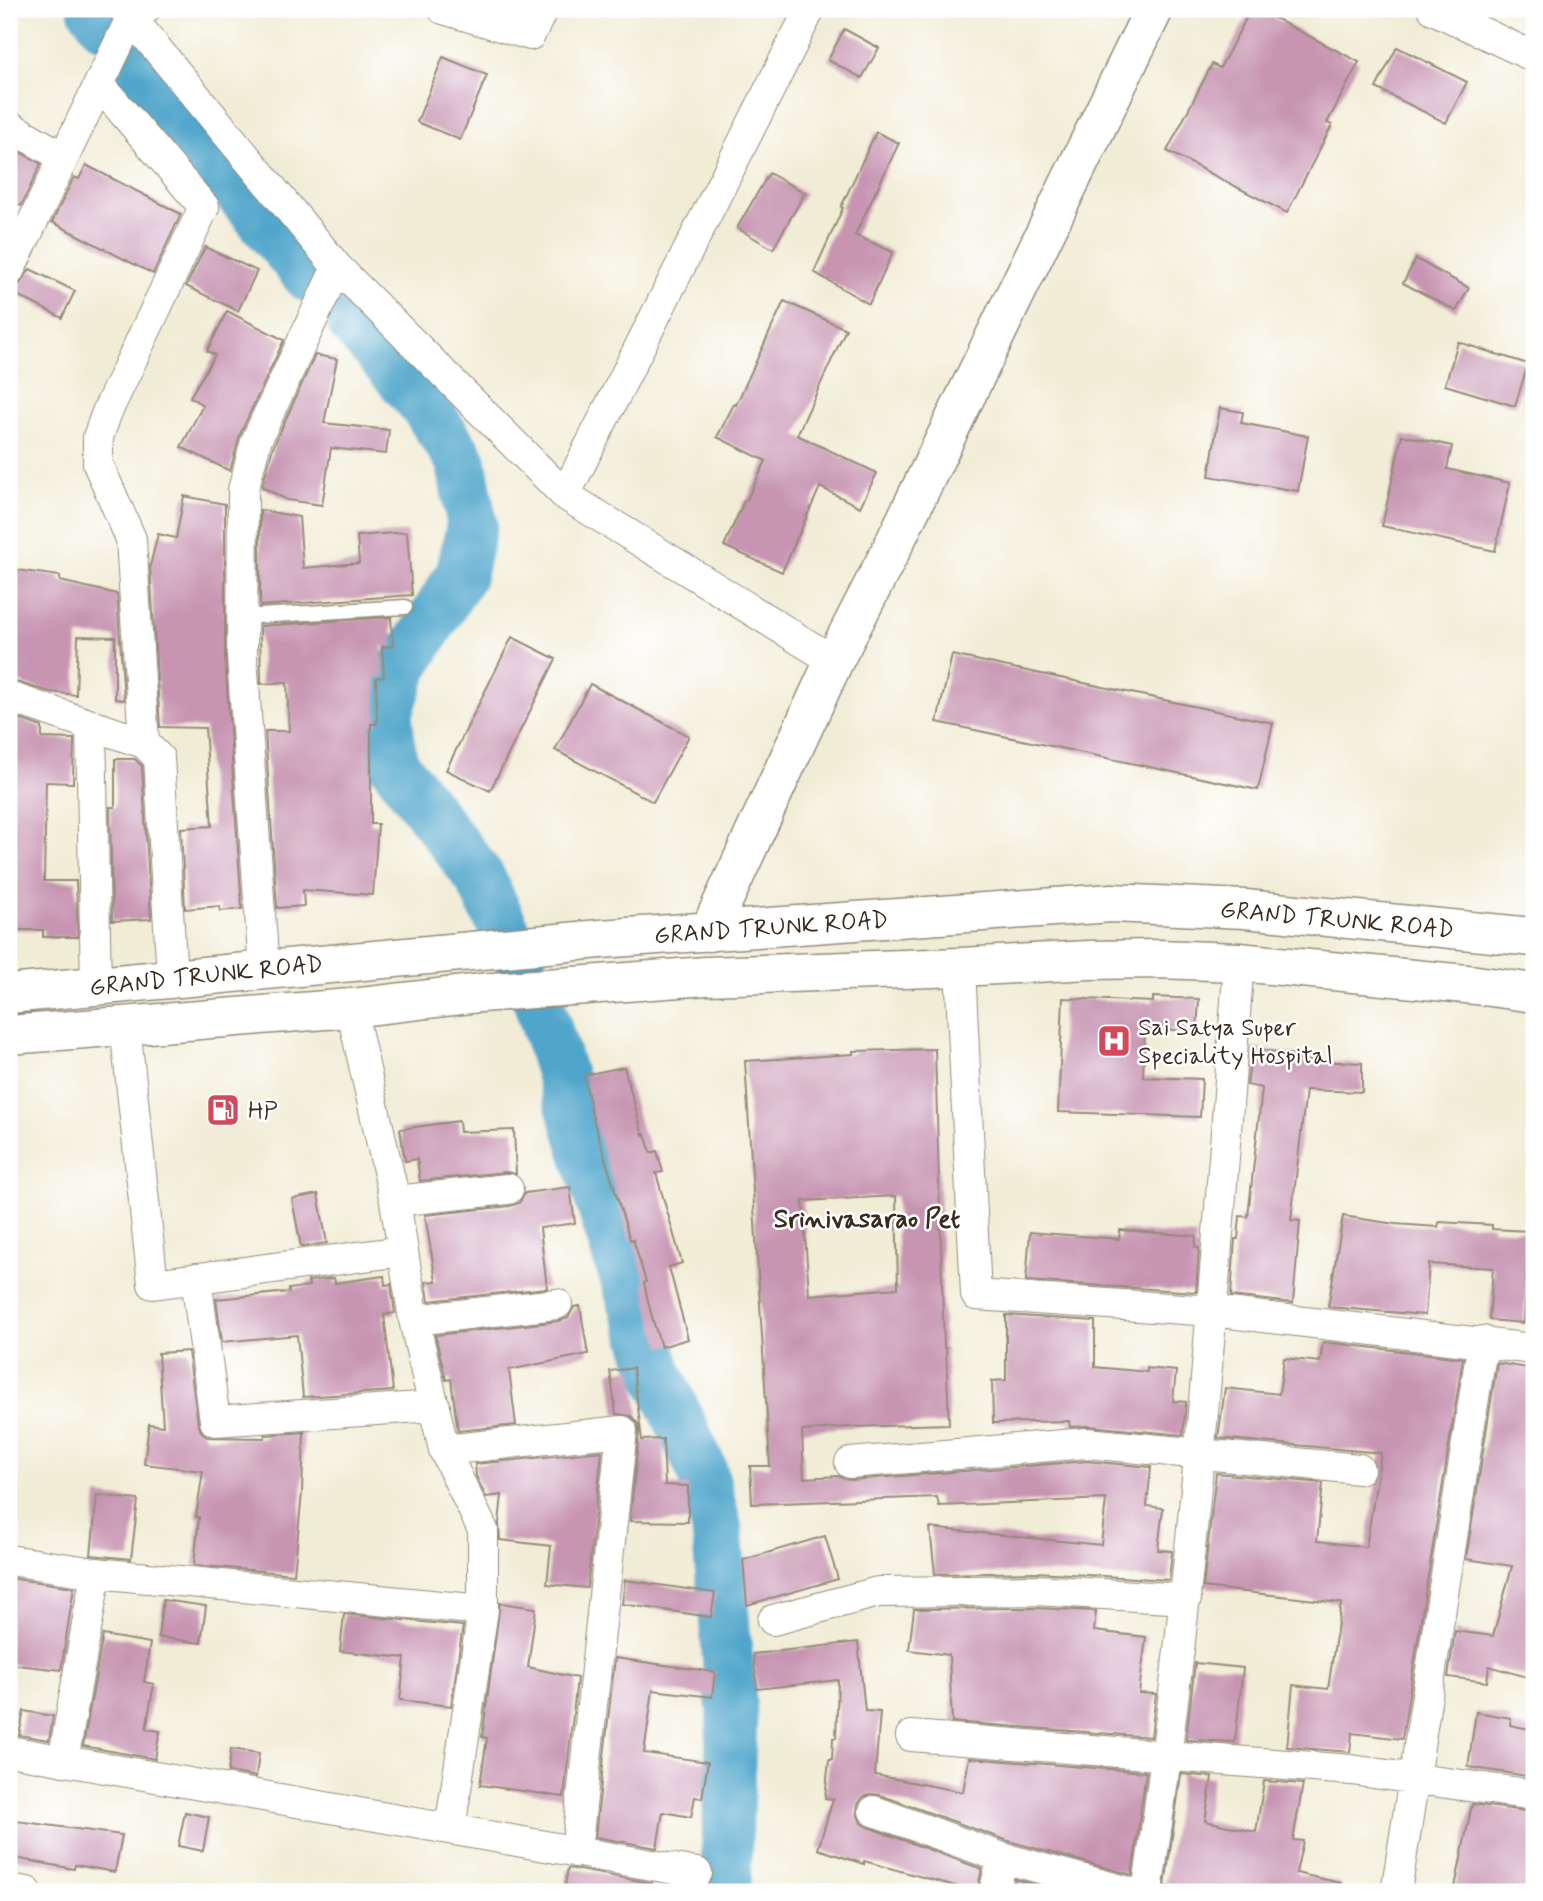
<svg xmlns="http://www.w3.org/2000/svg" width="1543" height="1901" viewBox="0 0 1543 1901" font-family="Mynerve,sans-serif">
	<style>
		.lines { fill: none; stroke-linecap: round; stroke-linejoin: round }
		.river { stroke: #4fa5cb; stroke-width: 51 }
		.building { fill: #c795b2; fill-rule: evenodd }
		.lane-casing { stroke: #968b7a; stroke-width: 17 }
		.street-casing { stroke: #968b7a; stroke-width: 32 }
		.secondary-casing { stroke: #968b7a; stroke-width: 41 }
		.lane { stroke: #fff; stroke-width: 14 }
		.street { stroke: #fff; stroke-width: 30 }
		.secondary { stroke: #fff; stroke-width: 38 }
		.labels { text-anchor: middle; stroke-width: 5; stroke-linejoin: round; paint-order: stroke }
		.street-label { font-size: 24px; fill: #3b2a1e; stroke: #fff }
		.poi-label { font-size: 24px; fill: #3b2a1e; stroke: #fff; text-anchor: start }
		.neighbourhood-label { font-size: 26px; font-weight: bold; fill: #3b2a1e; stroke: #fff }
	</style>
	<rect width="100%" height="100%" fill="#fff"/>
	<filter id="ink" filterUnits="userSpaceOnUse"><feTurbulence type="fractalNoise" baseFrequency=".0143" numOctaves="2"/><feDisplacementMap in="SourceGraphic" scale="14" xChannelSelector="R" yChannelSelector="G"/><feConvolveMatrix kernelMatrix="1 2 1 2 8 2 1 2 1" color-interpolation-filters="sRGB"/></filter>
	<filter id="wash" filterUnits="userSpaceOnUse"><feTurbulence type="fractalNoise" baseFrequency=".00686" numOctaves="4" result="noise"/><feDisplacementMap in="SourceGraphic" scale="28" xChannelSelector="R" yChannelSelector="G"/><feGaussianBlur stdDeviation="1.57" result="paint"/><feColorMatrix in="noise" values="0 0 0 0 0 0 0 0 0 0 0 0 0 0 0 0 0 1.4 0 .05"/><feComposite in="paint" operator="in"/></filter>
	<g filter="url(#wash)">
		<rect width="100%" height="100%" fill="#f1ecd5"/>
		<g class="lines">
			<path class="river" d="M93,9L104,24
				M133,65L310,278
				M352,322L424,405L461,461L472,524L461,574L403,668L387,715L392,762L480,878L539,1003L616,1251L657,1372L702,1470L717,1530L732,1714L725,1892"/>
		</g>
		<g id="blocks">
			<path class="building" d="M1251,9H1257L1359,62L1327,123L1332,125L1287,213L1167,151L1212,64L1220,68Z
				M844,29L879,48L862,78L828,60Z
				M1397,47L1467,82L1446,123L1376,88Z
				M443,57L487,75L460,140L417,122Z
				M876,132L899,143L855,235L893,252L869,304L814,272L843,208L841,207Z
				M9,146L41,164L21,206L9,200Z
				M86,165L181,214L153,274L52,222L74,177L79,179Z
				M769,173L805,193L773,249L737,228Z
				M205,247L257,271L238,311L186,286Z
				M1416,259L1469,288L1456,311L1403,283Z
				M30,269L75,291L62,318L9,291V288L19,285Z
				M784,301L846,329L797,435L877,473L860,507L820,487L782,572L724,546L744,501H746L766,461L717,437L734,404L736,405Z
				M227,311L284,340L240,434L230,471L181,447L203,405L190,397L215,355L207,351Z
				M1458,342L1528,364L1515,406L1445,385Z
				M315,355L337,359L324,423L389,430L386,454L331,448L322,505L287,500L262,487L273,447Z
				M1220,408L1243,412L1241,423L1308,436L1298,491L1209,476Z
				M1402,435L1452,446L1447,469L1510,483L1495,551L1382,526Z
				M184,496L225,504V658L242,909L220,911V906L185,909L181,828L212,826L205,728L160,727L150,566L158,534L176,538Z
				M260,510L299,517L303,568L359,563L357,536L407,532L412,595L260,606Z
				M9,569L60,576V581L117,594L124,700L115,699V637L78,636L76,695L50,692L9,680Z
				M391,617L393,646L382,647L384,677L376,678L377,724H371V824H378L373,895L303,890L304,906L277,908L265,731H289L287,682L261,684L260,626Z
				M512,637L556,659L490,791L446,770Z
				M952,655L1273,723L1258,790L937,722Z
				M590,684L689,736L653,802L555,750Z
				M9,715L42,727V738L74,739L73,783L46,782L44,881H76L78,937H43V930H12L11,870L9,871Z
				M115,759H135L142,766L151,919L112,921L110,807H115Z
				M1153,997L1199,999L1197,1031L1145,1029L1143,1077L1202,1079L1200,1117L1058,1112L1063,998L1153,1002Z
				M1252,1048L1295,1055L1294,1060L1362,1063V1092L1306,1090L1291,1220L1300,1221L1293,1303L1231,1296L1235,1239H1238L1240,1216L1248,1217L1262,1088L1247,1085Z
				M935,1049L944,1348H946L949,1424L848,1427L802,1431L804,1478L838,1476L851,1480L1087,1461L1151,1467L1147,1506L1163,1508L1158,1550L1172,1551L1169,1580L1036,1572L935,1574L930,1528L1101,1545L1106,1499L939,1506L937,1497L752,1504L750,1466H770L745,1061L853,1054V1051ZM896,1196L898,1288L809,1295L803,1201Z
				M624,1067L643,1135L645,1134L651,1153L657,1151L663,1172L656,1173L682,1263L669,1267L688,1339L661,1347L651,1314L644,1283L646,1282L633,1239L630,1240L592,1115L584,1075Z
				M459,1121L460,1132L514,1130L516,1174L506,1172L420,1181L417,1159L405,1161L400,1129Z
				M570,1187L575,1223L540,1228L547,1288L429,1301L426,1282L436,1281L425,1215L510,1206L519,1203L525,1193Z
				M318,1194L327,1243L301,1247L292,1199Z
				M1343,1216L1395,1224L1438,1227L1439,1222L1492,1225V1229L1529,1231L1524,1323L1489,1320L1493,1268L1429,1264L1425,1315L1328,1307Z
				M1120,1230L1196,1236L1195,1247L1199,1248L1196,1292L1026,1281L1030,1232L1119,1239Z
				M384,1276L385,1285L391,1284L395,1313L384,1315L393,1391L303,1397L297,1335L222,1342L216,1299L289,1292V1289L309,1286L308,1281L334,1278L335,1283Z
				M580,1306L588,1354L509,1370L516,1425L458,1431L451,1379L446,1380L435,1335L559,1321L568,1318L574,1307Z
				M1006,1315L1095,1321V1367L1147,1372V1368L1176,1371L1173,1401L1186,1402L1183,1435L1088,1426L1070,1427L1069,1421L993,1423L992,1381L1006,1380Z
				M1323,1342L1463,1358L1402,1739L1352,1733L1350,1752L1287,1747L1293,1685L1328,1689L1341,1603L1203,1587L1216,1473L1323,1483L1317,1541L1366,1547L1381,1453L1218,1438L1225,1388L1279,1394L1284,1358L1320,1362Z
				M188,1351L198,1423L201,1431L207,1437L265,1438V1435L304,1432L302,1493L294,1574L194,1565L199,1517H196L203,1471L144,1464L149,1424L163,1426L158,1353Z
				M1497,1363L1534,1369V1679L1489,1666L1487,1682L1448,1677L1455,1631L1493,1636L1512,1566L1466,1559Z
				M633,1368L642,1440L663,1439L665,1485L688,1486V1522L630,1521L639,1432L638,1424L631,1416L616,1414L610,1371Z
				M602,1451L587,1588L547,1584L551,1546L500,1540L499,1523L502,1495L486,1497L476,1476L475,1464Z
				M97,1495L138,1500L131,1559L91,1555Z
				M825,1536L838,1579L747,1605L743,1560Z
				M9,1578L74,1587L61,1670L9,1664Z
				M625,1580L715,1593L711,1617L622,1604Z
				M163,1600L206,1606L201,1643L158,1637Z
				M500,1603L536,1608L528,1667L577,1678L564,1797L480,1785L487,1738L482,1737Z
				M1036,1608L1096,1611L1094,1631L1146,1637L1139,1693L1156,1694L1151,1737L952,1722L949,1655L909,1650L914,1609Z
				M344,1614L463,1626L451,1706L400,1700L405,1658L340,1651Z
				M103,1635L150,1643L144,1682L154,1684L146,1729L160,1731L155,1759L83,1746Z
				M858,1642L865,1711L880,1712L875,1775L963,1792L969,1758L1146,1772L1132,1875L1008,1841L880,1795L872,1794L863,1797L858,1804L857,1813L861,1823L868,1827L982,1869L977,1892L864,1861V1864L818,1849L833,1799L825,1798L829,1760H832L833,1738H836L838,1680L757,1689L753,1654Z
				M615,1658L715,1672L712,1697L653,1690L644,1753L708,1762L702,1798L695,1797L691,1817L663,1812L657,1848L595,1837Z
				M1195,1663L1243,1668L1235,1742L1186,1740Z
				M24,1711L53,1716L49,1740L19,1735Z
				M1476,1712L1511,1718L1510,1725L1534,1730V1777L1468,1767Z
				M231,1749L259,1753L256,1777L228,1772Z
				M1181,1774L1212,1777L1205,1821L1256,1832L1264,1781L1303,1784L1293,1840L1303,1841L1296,1873L1341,1883L1340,1892H1197L1165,1886Z
				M1472,1804L1534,1812V1872L1530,1892H1454Z
				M185,1812L209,1817L203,1851L178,1846Z
				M9,1820L122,1835L115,1872L75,1865L74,1869L9,1857Z
				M568,1868L652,1883L650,1892H564Z
				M1015,1879L1063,1892H1012Z"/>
		</g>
	</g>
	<g filter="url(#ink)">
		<use href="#blocks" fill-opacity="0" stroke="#968b7a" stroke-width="2"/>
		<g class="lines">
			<defs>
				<path id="lane" d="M241,617L405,607"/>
				<path id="street" d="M124,9L337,267L565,495L834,661
					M443,9L530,35L543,9
					M1433,9L1534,57
					M9,126L63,157
					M9,271L131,18L145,9
					M565,495L810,9
					M9,697L144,743L131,539L98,464V437L107,412L204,207L99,84
					M91,725L96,987
					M144,743L159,758L172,978
					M960,967L976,1295L1212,1311L1534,1349
					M264,970L242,657L243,490L256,441L337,267
					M351,1008L395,1201L414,1320L444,1450L483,1530V1610L450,1829
					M125,1026L153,1284L403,1251
					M395,1201L508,1189
					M196,1278L215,1421L435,1406
					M414,1320L557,1304
					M444,1450L622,1431L576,1852
					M850,1463L1087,1443L1359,1469
					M9,1560L96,1573L483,1610
					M773,1620L878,1592L1036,1590L1186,1599
					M911,1736L1351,1770L1534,1795
					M9,1751L697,1873
					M63,1761L96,1573
					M874,1811L1003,1858L1129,1892
					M9,1889L27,1892
					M994,1892L1003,1858
					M1147,1892C1194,1584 1215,1273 1239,962
					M1396,1892L1483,1341"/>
				<path id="secondary" d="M709,932L834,661L890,552L1154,9
					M9,994L600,939L1112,903L1245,909L1534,937
					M9,1035L351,1008L480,993L706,976L960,967L1089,960L1158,959L1239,962L1476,985L1534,993"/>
			</defs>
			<use href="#lane" class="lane-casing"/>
			<use href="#street" class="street-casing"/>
			<use href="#secondary" class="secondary-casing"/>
			<use href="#lane" class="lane"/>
			<use href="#street" class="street"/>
			<use href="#secondary" class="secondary"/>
		</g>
	</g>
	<defs>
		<symbol id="hospital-square" viewBox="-11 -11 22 22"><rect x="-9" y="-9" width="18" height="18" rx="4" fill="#d1495b" stroke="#fff"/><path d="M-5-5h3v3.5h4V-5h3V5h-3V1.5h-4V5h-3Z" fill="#fff"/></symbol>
		<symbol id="fuel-square" viewBox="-11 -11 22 22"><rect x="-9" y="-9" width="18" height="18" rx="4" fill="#d1495b" stroke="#fff"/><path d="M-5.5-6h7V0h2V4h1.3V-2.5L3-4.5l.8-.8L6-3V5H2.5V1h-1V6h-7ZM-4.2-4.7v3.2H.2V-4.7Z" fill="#fff"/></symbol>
	</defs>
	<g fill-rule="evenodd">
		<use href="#hospital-square" x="1095" y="1022" width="38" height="38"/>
		<use href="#fuel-square" x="204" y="1091" width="38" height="38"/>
	</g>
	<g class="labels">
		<g class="street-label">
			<text transform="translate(1337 919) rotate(5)" y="8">GRAND TRUNK ROAD</text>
			<text transform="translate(771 927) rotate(-4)" y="8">GRAND TRUNK ROAD</text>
			<text transform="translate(206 975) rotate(-6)" y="8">GRAND TRUNK ROAD</text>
		</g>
		<g class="poi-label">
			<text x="1138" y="1035">Sai Satya Super<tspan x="1138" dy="28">Speciality Hospital</tspan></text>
			<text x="248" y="1118">HP</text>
		</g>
		<g class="neighbourhood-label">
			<text x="867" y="1227">Srinivasarao Pet</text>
		</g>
	</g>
	<rect width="1543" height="1901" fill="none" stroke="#fff" stroke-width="35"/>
</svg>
